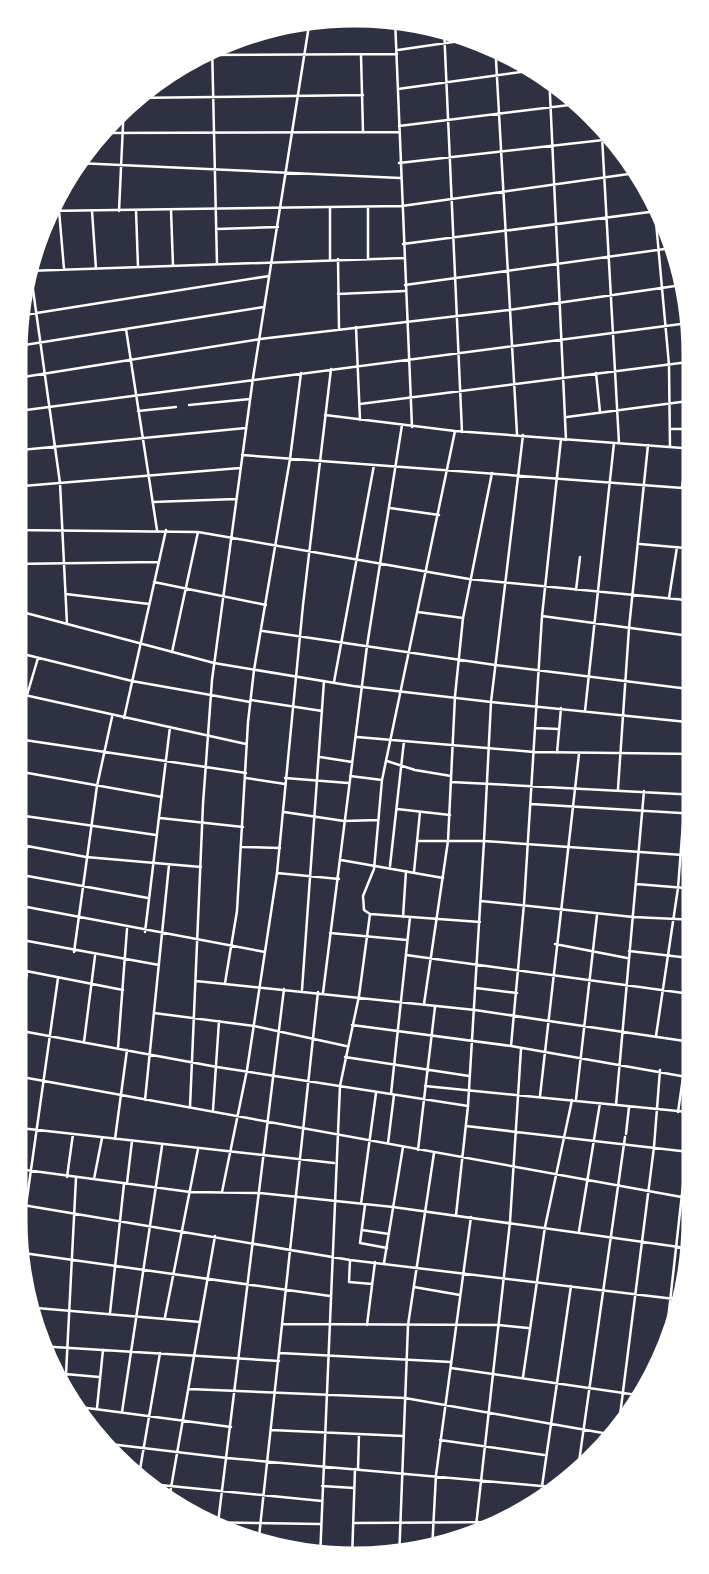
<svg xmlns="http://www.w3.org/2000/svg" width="709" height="1574" viewBox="0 0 709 1574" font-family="'Work Sans',sans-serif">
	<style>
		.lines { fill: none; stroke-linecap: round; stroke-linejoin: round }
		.minor { stroke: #fff; stroke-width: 2.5 }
		.tertiary { stroke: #fff; stroke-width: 2.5 }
		.rim { fill: none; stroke: #fff; stroke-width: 9 }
	</style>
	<rect width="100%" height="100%" fill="#2d3142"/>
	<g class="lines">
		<path class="minor" d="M395,19L412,427
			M294,22H395
			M346,25V12
			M444,28L462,432
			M495,42L517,434
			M212,44L217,264
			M398,50L487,37
			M195,55L397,54
			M361,55L363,132
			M549,73L566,440
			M398,89L543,69
			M131,98L363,95
			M601,118L619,443
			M399,126L586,103
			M97,133L399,132
			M77,163L400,178
			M399,163L621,138
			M653,189L669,365L670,447
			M330,208V259
			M368,208V259
			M59,210L64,269
			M136,210L138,267
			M171,210L173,266
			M45,211L402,206L643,172
			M92,211L96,269
			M119,211L124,103
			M217,229L278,227
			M403,244L665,210
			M338,259L339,328
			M29,261L60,483L67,624
			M27,271L404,258
			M405,285L679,247
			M338,294L405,291
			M18,316L269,276
			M356,327L360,420
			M126,329L157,530
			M12,347L264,307
			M596,373L600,412
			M11,379L260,339L509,310L689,284
			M360,404L696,361
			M189,405L250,399
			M138,411L176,407
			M11,412L696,322
			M325,415L455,431L696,449
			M567,417L696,400
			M671,429H696
			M455,431L382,780L374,869L363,896L364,910L370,914L480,922
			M523,435L491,702L697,723
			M11,451L246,428
			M242,455L696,489
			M11,487L240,468
			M682,487L688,449
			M153,502L236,499
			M390,508L439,515
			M11,530L198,532L469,579L696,601
			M640,544L696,549
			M693,549L696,507
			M11,564L158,562
			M154,582L266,605
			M576,590L580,557
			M66,594L149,604
			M669,598L677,547
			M418,612L463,618
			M542,616L697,637
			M263,631L495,665L697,690
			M11,651L132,681L250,702
			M172,652L198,532
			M334,682L374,465
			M11,692L246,744
			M27,695L38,658
			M251,700L322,711
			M585,711L614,443
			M124,718L166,530
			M535,728L559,729
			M357,737L534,752L697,754
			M11,738L246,773
			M557,753L561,708
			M320,757L352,762
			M387,761L415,770L451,776
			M11,770L162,797
			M350,776L382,780
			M246,778L285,784
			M285,778L348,783
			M451,782L697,795
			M618,789L629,628L648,445
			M531,804L697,814
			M397,809L450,815
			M284,812L344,821L378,820
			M11,814L156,835
			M160,818L243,827
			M418,841H484L468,1106L456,1215
			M11,843L86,857L201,867
			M242,847L280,848
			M341,860L443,878
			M390,866L404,741
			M414,872L420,812
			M11,873L148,898
			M277,873L339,879
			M636,884L697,889
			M481,901L633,917L698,920
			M11,904L265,952
			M14,904L27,846
			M403,917L406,871
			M145,932L170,727
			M330,933L407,940
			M11,938L159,965
			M555,944L627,958
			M629,951L698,959
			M74,952L97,786L112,717
			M406,955L698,995
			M11,968L123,990
			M196,981L475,1010L698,1043
			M225,983L237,911L248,722L254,670L290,459L301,373
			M476,988L517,993
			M302,990L324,681
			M323,993L367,646L402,425
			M424,1004L448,841L455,696L463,618L492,473
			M154,1013L254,1026L346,1046
			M352,1025L511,1046L698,1079
			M11,1029L217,1067L468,1106
			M656,1036L678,888L697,642
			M84,1042L95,956
			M511,1046L524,904L542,616L561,439
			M118,1048L127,929
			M345,1057L469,1076
			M11,1075L698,1200
			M11,1079L27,972
			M425,1086L698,1113
			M391,1094L410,917
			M540,1096L579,754
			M576,1099L597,915
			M145,1100L169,865
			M616,1105L644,791
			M190,1107L203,804L212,680L253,378L310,19
			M213,1110L219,1021
			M678,1112L698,975
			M466,1126L698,1153
			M11,1127L334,1163
			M626,1134L629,1107
			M115,1139L127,1050
			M388,1143L394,1095
			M418,1150L435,1007
			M11,1168L190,1192L260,1193L393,1207L693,1249
			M67,1177L73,1134
			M94,1179L102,1138
			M127,1183L132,1141
			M222,1192L247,1070L277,873L303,605L331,369
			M11,1203L350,1260L683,1300
			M361,1204L376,1093
			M365,1205L360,1243L387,1248
			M362,1230L389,1234
			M579,1231L600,1103
			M16,1252L330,1296
			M350,1260L349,1282L372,1284
			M18,1262L58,978
			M384,1263L403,1147
			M414,1287L460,1295
			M25,1307L200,1322
			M110,1313L124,1184
			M165,1317L198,1149
			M283,1324L499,1325L528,1328
			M367,1325L375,1262
			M38,1346L279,1361
			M280,1353L451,1362
			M663,1365L691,1113
			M451,1368L644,1396
			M54,1373L99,1377
			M523,1377L545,1227L572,1100
			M189,1389L405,1398L620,1436
			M65,1394L76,1178
			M72,1406L231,1427
			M97,1408L103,1350
			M122,1412L162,1146
			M271,1430L403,1436
			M617,1439L654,1147L660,1070
			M440,1440L544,1455
			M93,1442L227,1458L563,1488
			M358,1469L359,1434
			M577,1476L625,1137
			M138,1481L160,1353
			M140,1483L322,1501
			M322,1486L354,1488
			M168,1505L215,1236
			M539,1507L571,1286
			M194,1522L320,1524
			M354,1523L512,1522
			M217,1531L284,989
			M475,1535L510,1222L521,1049
			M258,1546L318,992
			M432,1550L436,1475L471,1217
			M320,1558L340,1086L359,996L370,914
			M352,1559L355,1469
			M399,1560L408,1325L434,1153"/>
		<path class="tertiary" d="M11,609L214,663L353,686L491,702L484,841L697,856"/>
	</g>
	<path d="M0 0H709V1574H0ZM354 23H355A331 331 0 0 1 686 354V1220A331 331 0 0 1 355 1551H354A331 331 0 0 1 23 1220V354A331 331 0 0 1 354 23Z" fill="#fff" fill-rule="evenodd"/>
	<path class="rim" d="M354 23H355A331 331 0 0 1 686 354V1220A331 331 0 0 1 355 1551H354A331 331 0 0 1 23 1220V354A331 331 0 0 1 354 23Z"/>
</svg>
